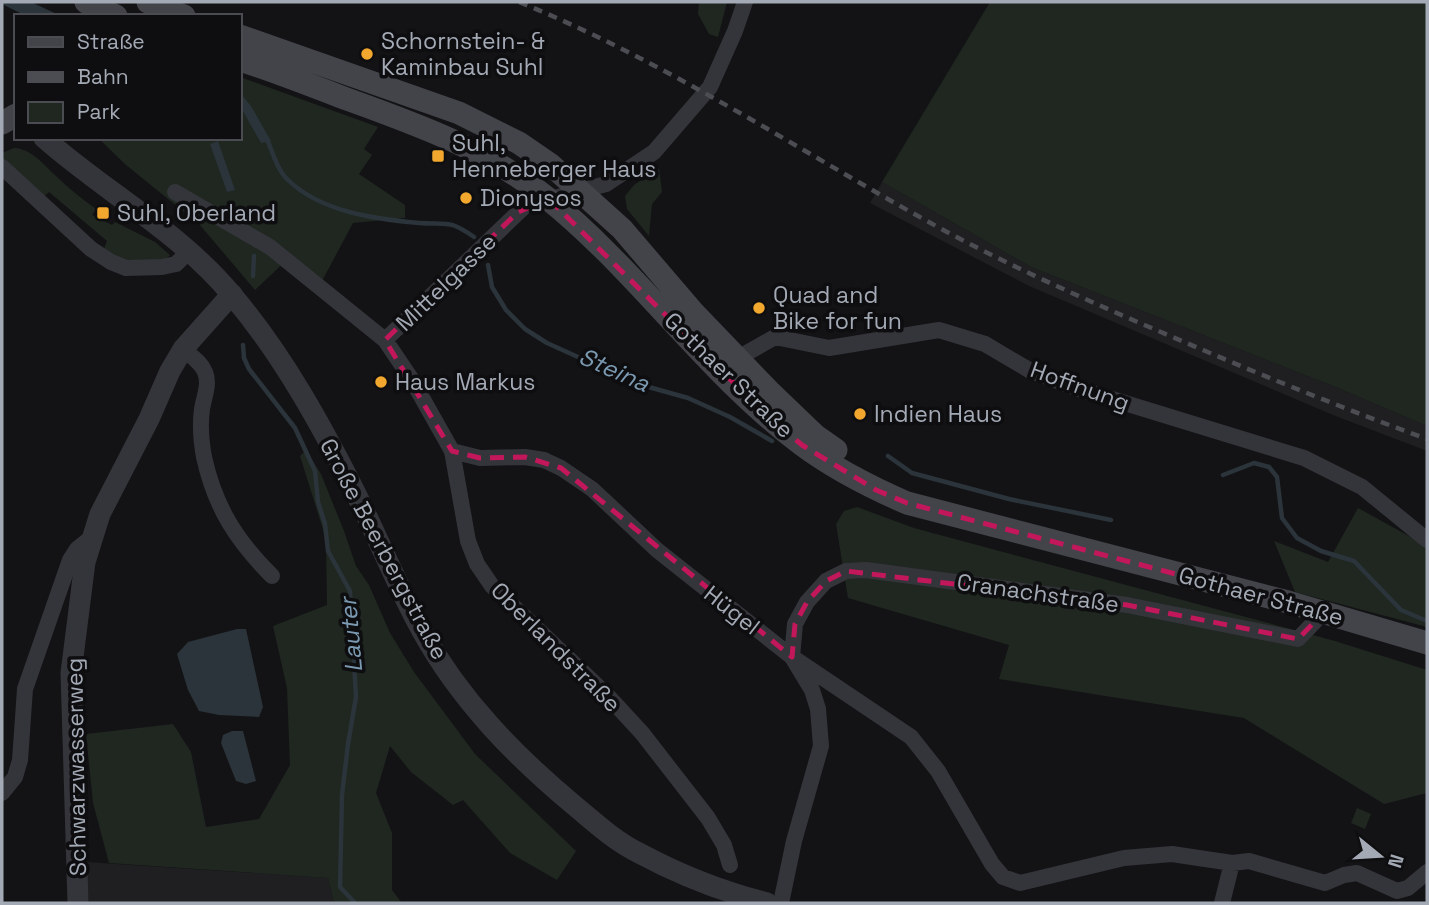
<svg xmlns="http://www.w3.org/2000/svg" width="1429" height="905" viewBox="0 0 1429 905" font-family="'Space Grotesk',sans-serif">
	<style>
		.built { fill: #1f1f22 }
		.green { fill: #1f2720 }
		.water { fill: #2b343a }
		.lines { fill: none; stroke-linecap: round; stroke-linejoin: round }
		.stream { stroke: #2b343a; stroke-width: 4.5 }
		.minor { stroke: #34353a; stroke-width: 16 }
		.tertiary { stroke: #34353a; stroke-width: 21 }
		.secondary { stroke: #42444a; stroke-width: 23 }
		.rail { stroke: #4b4d53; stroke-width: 4.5; stroke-dasharray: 9 7; stroke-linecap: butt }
		.marked { fill: none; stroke: #c2185b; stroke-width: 5; stroke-dasharray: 14 9; stroke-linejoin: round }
		.poi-dot { fill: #f2a82e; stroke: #0e0e10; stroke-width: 2.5 }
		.labels { text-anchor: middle; stroke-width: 7; stroke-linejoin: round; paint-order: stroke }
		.poi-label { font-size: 23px; fill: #a4aab5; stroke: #0e0e10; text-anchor: start }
		.street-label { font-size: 23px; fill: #a4aab5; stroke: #0e0e10 }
		.water-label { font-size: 24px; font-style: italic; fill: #7b9ab1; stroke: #0e0e10 }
	</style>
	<rect width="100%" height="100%" fill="#131315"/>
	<path class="built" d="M882,182L1031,267L1338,388L1427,426V451L1333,415L1029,286L870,203Z
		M86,862L328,878L334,903H88Z"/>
	<path class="green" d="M699,2H727L718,37L709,34L698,14Z
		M990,2H1427V426L1338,388L1031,267L882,182Z
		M240,77L378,127L364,149L372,155L359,174L405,205V218L353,223L322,281L291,256L255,290L199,224L126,165L98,138H240Z
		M14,148C32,149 43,164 56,176C68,188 82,199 96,209L92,215L112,225L115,222L155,242L170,255L165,260L125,261L103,251L107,241L49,192L41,199L2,162V153Z
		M659,168L662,192L652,204L649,236L627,209L625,196L634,185Z
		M306,450L321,474L344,531L356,566L369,585L390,633L414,672L475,754L576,851L557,880L510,853L463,800L453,805L411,772L390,746L376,793L392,833V890L402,903H334L328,878L109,863L93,803L86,734L173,724L191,752L206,827L259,819L290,765L287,688L273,626L327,605L326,539L300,456Z
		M857,507L914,528L1335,641L1427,670V793L1384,804L1244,718L999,679L1009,645L848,598L836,524L844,511Z
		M1358,508L1427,546V627L1295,592L1274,541L1328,562Z
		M1357,808L1371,814L1365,829L1351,823Z"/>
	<path class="water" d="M2,2H31L61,16H26L2,4Z
		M240,93L251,106L271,141L261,143L240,106Z
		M218,141L235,190L227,192L210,144Z
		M237,629H246L263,707L259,717L219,715L199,711L188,690L177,654L188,642Z
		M232,731H243L256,781L246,784L236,781L221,743L223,735Z"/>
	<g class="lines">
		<path class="stream" d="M266,137C272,150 277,170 288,180C321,212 375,219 419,223C448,225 448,219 474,237
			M488,265L492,287L506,310L525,329L547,343L638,384L688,398L730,417L772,441
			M253,276L254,256
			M243,345L244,358L249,369L295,428L315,471L318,502L325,524L328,551L350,591L356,697L348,744L342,795L340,887L355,903
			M888,456L912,473L1009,499L1111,520
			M1223,475L1254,463L1269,467L1277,477L1282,518L1297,538L1321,551L1354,561L1401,610L1427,621"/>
		<path class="minor" d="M2,167L91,249L111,262L126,268L162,267L176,264L189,251
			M175,192L270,247L385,340L412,380L452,451L468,541L477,564L492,586L606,694L642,733L708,818L724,845L730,865
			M385,340L525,206L606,184L654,152L710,87L735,31L745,2
			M183,349C191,356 201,362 205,372C210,384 204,397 202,409C200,424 201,441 204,457C215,507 236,540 272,576
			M729,363L775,337L829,348L939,330L985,344L1029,370L1076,388L1304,458L1362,487L1427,540
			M452,451L480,458L525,457L544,460L561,468L592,489L657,550L792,657L812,690L818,709L821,746L794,841L781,903
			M792,657L911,737L938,771L992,864L1003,877L1020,883L1124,858L1172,854L1232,863L1249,861L1325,883L1344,875L1357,873L1397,891L1408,888L1427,872
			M792,657L795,624L807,602L826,581L846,571L866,570L1127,605L1298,639L1323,613
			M2,793L15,777L20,760L25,689L70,560L77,549L92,537
			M1222,903L1232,863"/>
		<path class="tertiary" d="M44,138C105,192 179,231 232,295C283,355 323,428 358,498C380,542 398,588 422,631C460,700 515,756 575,806C595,823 616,842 641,854C680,875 724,892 767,903
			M78,903L71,673L85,562L100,514L149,419L170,371L183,349L232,294"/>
		<path class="secondary" d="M86,2L116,16
			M148,2L184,16
			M240,36L459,113L519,143L551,165L622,229L693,312L769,391L816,436L836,450
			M240,60C275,71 310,85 344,98C416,124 487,149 547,198C639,272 706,373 801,444C833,468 870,487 907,503L1288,602L1427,643
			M2,123L16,115"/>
		<path class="rail" d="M519,2C670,63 805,155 947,232C1024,273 1102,307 1182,341C1263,376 1345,409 1427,439"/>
	</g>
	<path class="marked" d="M549,199L763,412L802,445L876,490L907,503L1323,613L1298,639L1127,605L846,571L826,581L807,602L795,624L792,657L561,468L525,457L480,458L452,451L385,340L518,212Z"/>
	<g class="poi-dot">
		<circle cx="367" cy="54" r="7"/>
		<rect x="431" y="149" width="14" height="14" rx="3.5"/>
		<circle cx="466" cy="198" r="7"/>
		<rect x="96" y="206" width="14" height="14" rx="3.5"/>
		<circle cx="759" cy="308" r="7"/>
		<circle cx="381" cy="382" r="7"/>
		<circle cx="860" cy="414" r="7"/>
	</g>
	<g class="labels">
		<g class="poi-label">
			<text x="381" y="49">Schornstein- &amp;<tspan x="381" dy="26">Kaminbau Suhl</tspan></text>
			<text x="452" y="151">Suhl,<tspan x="452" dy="26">Henneberger Haus</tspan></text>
			<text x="480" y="206">Dionysos</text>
			<text x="117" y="221">Suhl, Oberland</text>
			<text x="773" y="303">Quad and<tspan x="773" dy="26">Bike for fun</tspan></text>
			<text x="395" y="390">Haus Markus</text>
			<text x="874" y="422">Indien Haus</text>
		</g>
		<g class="street-label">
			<text transform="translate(446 282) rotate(-44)" y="8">Mittelgasse</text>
			<text transform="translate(729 375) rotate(44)" y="8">Gothaer Straße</text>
			<text transform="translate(1080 386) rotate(20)" y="8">Hoffnung</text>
			<text transform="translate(384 549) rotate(62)" y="8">Große Beerbergstraße</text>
			<text transform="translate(1038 593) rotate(8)" y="8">Cranachstraße</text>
			<text transform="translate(1261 596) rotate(15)" y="8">Gothaer Straße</text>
			<text transform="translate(732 610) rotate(38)" y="8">Hügel</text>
			<text transform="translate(556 647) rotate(45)" y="8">Oberlandstraße</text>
			<text transform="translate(76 767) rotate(-91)" y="8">Schwarzwasserweg</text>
		</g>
		<g class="water-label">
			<text transform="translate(614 370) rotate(24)" y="8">Steina</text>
			<text transform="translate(351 635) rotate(-95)" y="8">Lauter</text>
		</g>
	</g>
	<rect width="1429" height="905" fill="none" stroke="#a4aab5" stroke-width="7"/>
	<rect x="14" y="14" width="228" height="126" fill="#0e0e10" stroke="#4a4c52" stroke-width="2"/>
	<rect x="28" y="37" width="35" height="10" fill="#42444a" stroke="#4a4c52" stroke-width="2"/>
	<text x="77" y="49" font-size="21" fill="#a4aab5">Straße</text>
	<rect x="28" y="72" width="35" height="10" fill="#4b4d53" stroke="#4a4c52" stroke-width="2"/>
	<text x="77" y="84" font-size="21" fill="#a4aab5">Bahn</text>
	<rect x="28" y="102" width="35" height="21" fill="#1f2720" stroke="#4a4c52" stroke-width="2"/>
	<text x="77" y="119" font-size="21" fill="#a4aab5">Park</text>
	<g transform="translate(1380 856) rotate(108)" stroke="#0e0e10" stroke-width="5" paint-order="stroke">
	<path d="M0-5L12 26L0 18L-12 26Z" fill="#a4aab5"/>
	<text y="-10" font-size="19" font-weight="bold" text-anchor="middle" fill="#a4aab5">N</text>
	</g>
</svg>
